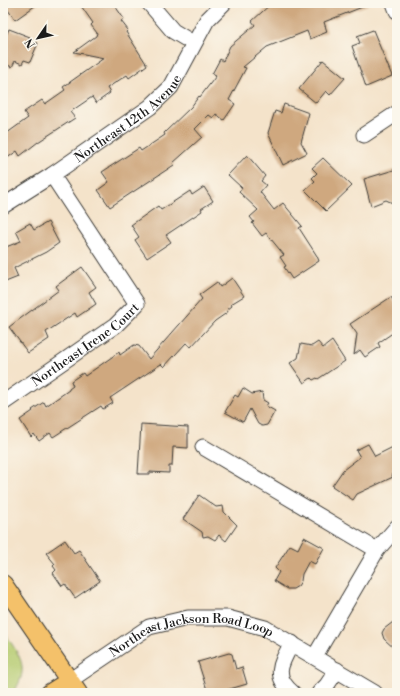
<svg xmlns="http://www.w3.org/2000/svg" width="400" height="696" viewBox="0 0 400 696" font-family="'Libre Bodoni',serif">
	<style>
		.green { fill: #b5cb6f; stroke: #687446 }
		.building { fill: #cfa87f }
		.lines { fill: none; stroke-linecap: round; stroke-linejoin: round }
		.minor-casing { stroke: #3c3a36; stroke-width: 17 }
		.major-casing { stroke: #3c3a36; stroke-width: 20 }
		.minor { stroke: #fff; stroke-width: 15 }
		.major { stroke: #f4c16a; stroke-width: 18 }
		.labels { text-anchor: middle; stroke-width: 3; stroke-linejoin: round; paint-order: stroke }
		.street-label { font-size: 13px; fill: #1c1c1c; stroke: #fbf7ec }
	</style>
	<rect width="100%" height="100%" fill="#fbf7ec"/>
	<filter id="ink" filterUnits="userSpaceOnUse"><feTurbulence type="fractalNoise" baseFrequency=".025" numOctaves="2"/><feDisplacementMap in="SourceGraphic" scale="8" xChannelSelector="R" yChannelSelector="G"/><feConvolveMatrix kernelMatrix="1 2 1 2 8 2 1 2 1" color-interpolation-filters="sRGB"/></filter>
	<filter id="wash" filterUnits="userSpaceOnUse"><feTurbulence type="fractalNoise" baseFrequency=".012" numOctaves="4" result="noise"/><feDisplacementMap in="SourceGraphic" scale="16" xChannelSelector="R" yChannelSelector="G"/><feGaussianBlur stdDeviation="0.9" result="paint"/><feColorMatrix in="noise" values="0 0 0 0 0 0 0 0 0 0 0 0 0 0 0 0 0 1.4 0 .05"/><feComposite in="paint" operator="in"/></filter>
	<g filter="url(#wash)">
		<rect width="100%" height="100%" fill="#f4e3ca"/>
		<path class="green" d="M3,630C18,655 32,666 13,693H3Z"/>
		<g id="blocks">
			<path class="building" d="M3,3H39L15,20Z
				M79,3H113L124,19L121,21L128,30L126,32L147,65L129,78L127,75L107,88L110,93L96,103L92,97L70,112L75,118L38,142L20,156L17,151L3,161V136L28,118L24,112L42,100L45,104L65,90L63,87L104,58L74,52L96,36L97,33L91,25L93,23Z
				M272,3L370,4L324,22L327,32L310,39L307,31L267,47L243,67L246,68L229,100L235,104L224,120L216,114L213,118L209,115L195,129L202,137L173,163L174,165L110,207L98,190L109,182L102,172L139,148L141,151L165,135L164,133L191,107L199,96L200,97L216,76L212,74L220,59L223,61L230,46L255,25L252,21Z
				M9,29L30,37L29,40L38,43L30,62L24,60L22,64L15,61L12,67L3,63V42Z
				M373,30L392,76L366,87L352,46L360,43L357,36Z
				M323,60L345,78L330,95L326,91L316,103L299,89Z
				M284,104L309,113L301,142L307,153L283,165L268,133L275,111L281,113Z
				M247,155L265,176L261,181L266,185L260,192L274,210L283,203L302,226L299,228L317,256L319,261L292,279L284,267L286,266L280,257L284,255L266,233L262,236L252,223L254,222L250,217L258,210L239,192L242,188L228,175Z
				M323,158L352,186L326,211L305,190L315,181L312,178L317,173L312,168Z
				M397,169V205L386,200L371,206L364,179Z
				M204,187L213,201L201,209L202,211L166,235L171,242L147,258L135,240L139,237L131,225L158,206L161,210L190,191L192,195Z
				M48,222L59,243L46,252L14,268L18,277L3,283V241L6,247L21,241L16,231L30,223L34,230Z
				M82,267L96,287L89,292L96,304L77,317L75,313L46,332L49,339L28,353L9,327L59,290L56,286Z
				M232,278L244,296L231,304L232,306L227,310L228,312L215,321L191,347L186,343L164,367L161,364L110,398L113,403L103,409L101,406L53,437L50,433L39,441L34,434L31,437L20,420L33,411L32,410L44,402L46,406L69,390V389L73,386L71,381L83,373L85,376L119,352L120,355L134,345L139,346L149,359L202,299L199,295L217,282L220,287Z
				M391,297L397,306V330L378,343L380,347L365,357L360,350L354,355L357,334L350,324Z
				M332,341L345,361L318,379L317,378L313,380L311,378L304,383L290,363L298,358L301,344L312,346L318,342L323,348Z
				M243,388L252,394L262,392L263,400L268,403L266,406L275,411L267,425L262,426L258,424L250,409L243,422L225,412L235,395L238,397Z
				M141,424L188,427V448L173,447L172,466H169V473L150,472V474H138Z
				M368,444L375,456L393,447L397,455V472L392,475L393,477L357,494L353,500L332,486L343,470L360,457L356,450Z
				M199,495L216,507L223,506L224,512L237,525L226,541L219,535L215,540L208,536L203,537L202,532L183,519Z
				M304,537L324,548L315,564L309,561L302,574L301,581L298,586L293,589H287L274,581L279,572L275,568L290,545L298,549Z
				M65,540L74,553L79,550L100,581L75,598L65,584L62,586L53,573L56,570L53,566L55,564L46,553Z
				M397,619V651L384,639L382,633L384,629Z
				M229,653L232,654L236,669L242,667L247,684L216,693H208L198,662Z"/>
		</g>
	</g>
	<g filter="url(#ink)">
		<use href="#blocks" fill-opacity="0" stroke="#3c3a36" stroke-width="1"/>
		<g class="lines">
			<defs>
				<g id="minor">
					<path d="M149,3L173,31L193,43"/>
					<path d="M394,3L397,11"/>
					<path d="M364,135L397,113"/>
					<path id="s1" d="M3,206L52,175L150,107L171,87L207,20L224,3"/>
					<path id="s2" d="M3,403L116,325L137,304L52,175"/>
					<path d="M203,447L377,550"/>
					<path d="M292,643C281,663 272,676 293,693"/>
					<path d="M315,656L377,550L397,527"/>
					<path id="s3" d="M69,681L149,627L188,618H228L265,628L375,693"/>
					<path d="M319,693L327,685L337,670"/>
				</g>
				<path id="major" d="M3,584L78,693
					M50,693L69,681"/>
			</defs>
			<use href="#minor" class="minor-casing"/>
			<use href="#major" class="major-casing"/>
			<use href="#minor" class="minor"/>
			<use href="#major" class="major"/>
		</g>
	</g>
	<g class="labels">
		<g class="street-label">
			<text dy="5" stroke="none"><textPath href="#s1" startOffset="153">Northeast 12th Avenue</textPath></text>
			<text dy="5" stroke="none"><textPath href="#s2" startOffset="101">Northeast Irene Court</textPath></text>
			<text dy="5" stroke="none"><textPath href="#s3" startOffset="137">Northeast Jackson Road Loop</textPath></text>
		</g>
	</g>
	<rect width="400" height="696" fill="none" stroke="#fbf7ec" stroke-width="16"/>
	<g transform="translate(38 38) rotate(236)" stroke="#fbf7ec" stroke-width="3" paint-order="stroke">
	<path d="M0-3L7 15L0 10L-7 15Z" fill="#1c1c1c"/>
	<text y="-6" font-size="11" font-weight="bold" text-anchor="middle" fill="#1c1c1c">N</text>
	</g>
</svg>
